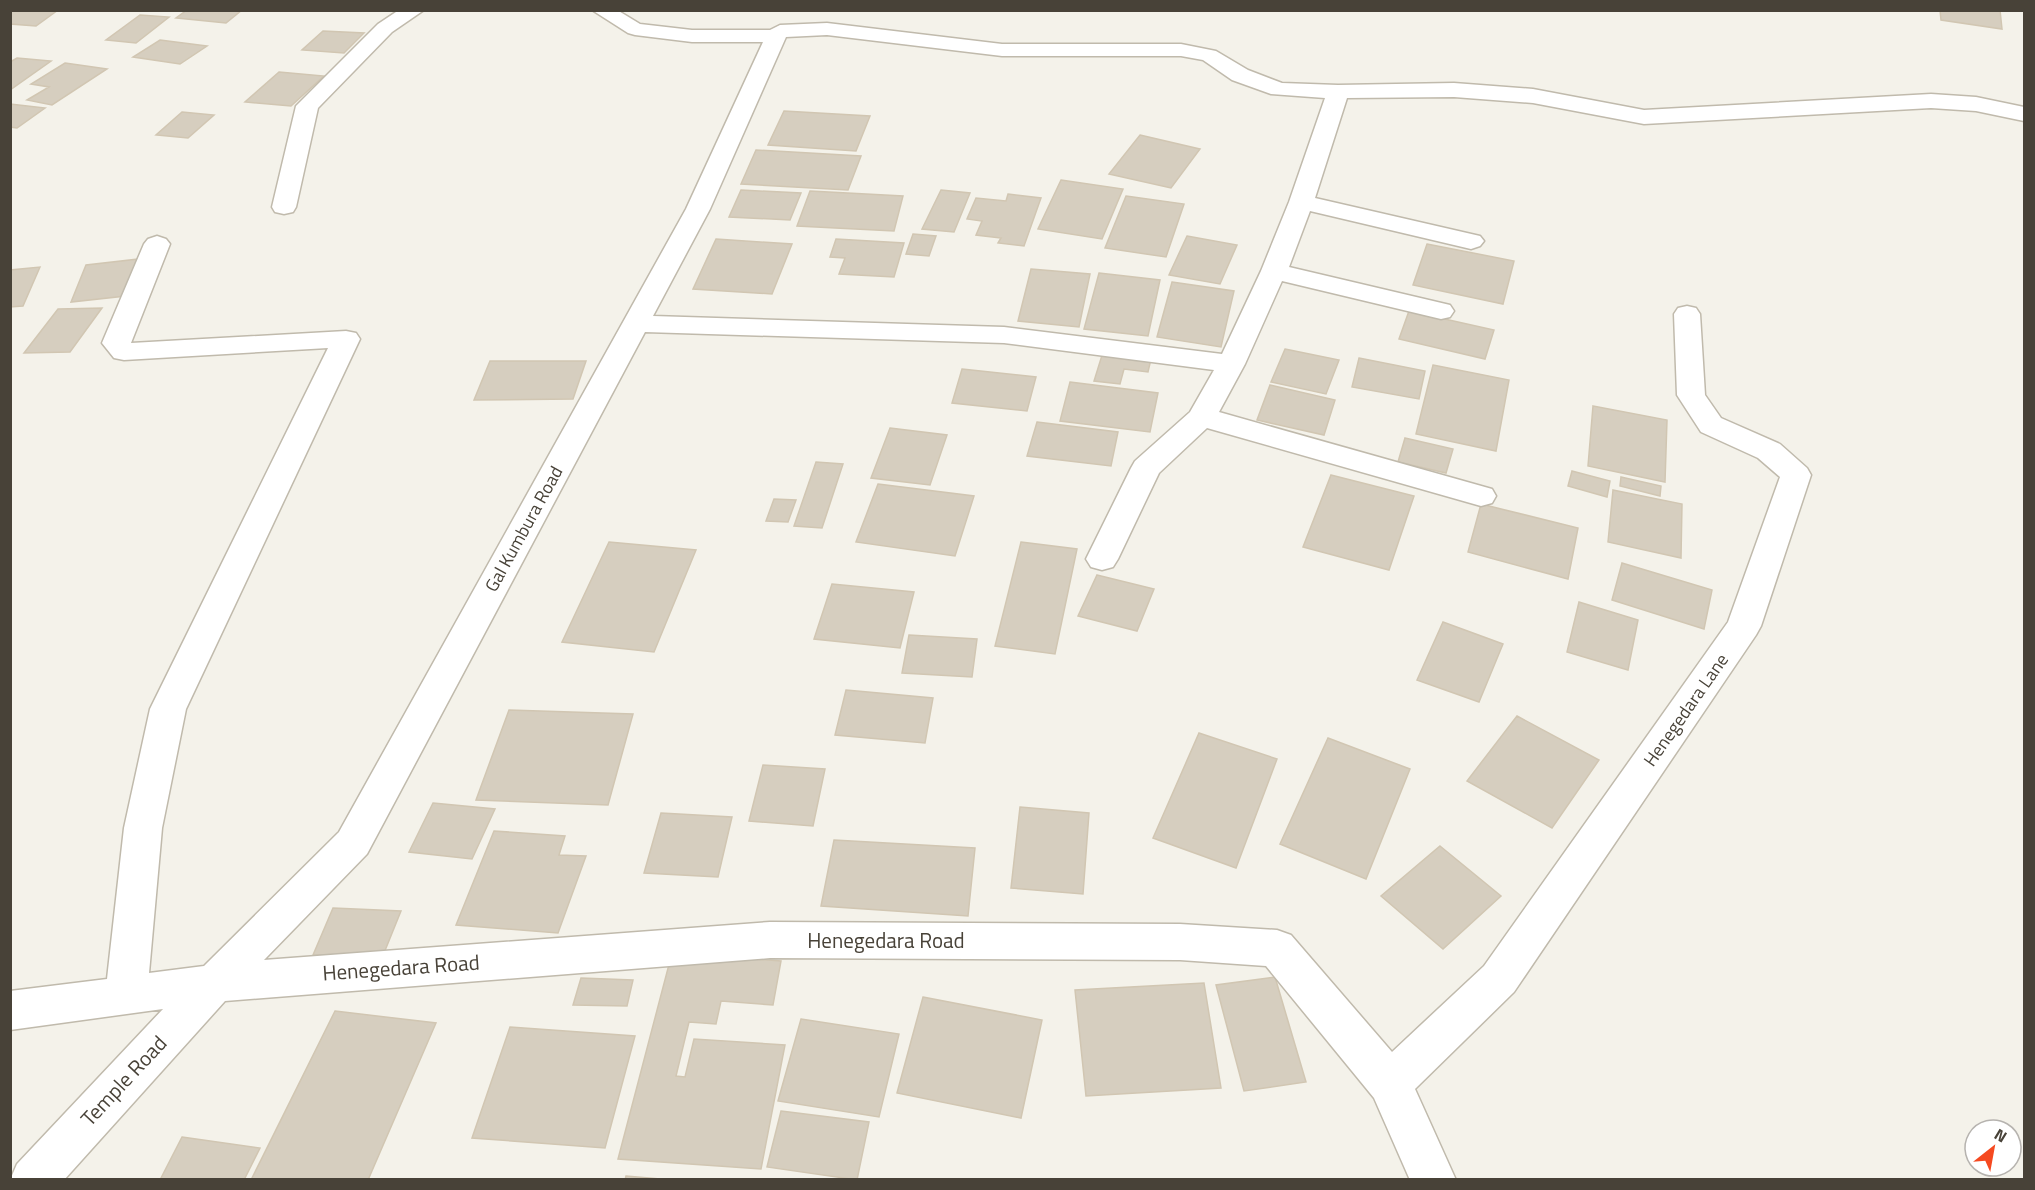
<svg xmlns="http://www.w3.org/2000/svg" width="2035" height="1190" viewBox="0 0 2035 1190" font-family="'Titillium Web',sans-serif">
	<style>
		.building { fill: #d6cebf; stroke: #d1c6b2; stroke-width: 1.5 }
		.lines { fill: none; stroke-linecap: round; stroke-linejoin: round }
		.minor-casing { stroke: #c0baac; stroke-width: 3 }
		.minor { fill: #fff; fill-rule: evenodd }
		.labels { text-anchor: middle; stroke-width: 4.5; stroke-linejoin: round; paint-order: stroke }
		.street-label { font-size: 18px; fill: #484238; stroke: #fff }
		.near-street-label { font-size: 21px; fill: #484238; stroke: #fff }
	</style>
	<rect width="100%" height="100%" fill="#f4f2ea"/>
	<path class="building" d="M10,10H58L36,26L10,24Z
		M187,10H242L226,23L176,18Z
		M1940,10H2000L2002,29L1941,20Z
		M140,15L169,17L136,43L106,40Z
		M323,31L364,33L344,53L302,50Z
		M160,40L207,46L180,64L133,57Z
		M17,58L51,61L10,90V62Z
		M65,63L107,69L52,105L27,100L49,87L31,84Z
		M279,72L324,76L291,106L245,102Z
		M10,104L45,108L17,128L10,127Z
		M784,111L870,116L856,151L768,145Z
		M182,112L214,115L188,138L156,135Z
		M1140,135L1200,149L1171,188L1109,174Z
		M756,150L861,156L848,190L741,184Z
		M1061,180L1123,189L1102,239L1038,229Z
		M741,190L801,193L790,220L729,217Z
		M941,190L970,193L954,232L922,229Z
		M810,191L903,196L894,231L797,226Z
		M1008,194L1041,198L1024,246L998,243L1001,238L976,235L982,221L967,219L976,198L1006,201Z
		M1126,196L1184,204L1166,257L1105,248Z
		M913,234L936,236L929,256L906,254Z
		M1187,236L1237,245L1220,284L1169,275Z
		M716,239L792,244L772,294L693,289Z
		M836,239L904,243L894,277L839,274L845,258L830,257Z
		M1427,244L1514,261L1503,304L1413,285Z
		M139,259L126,296L71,302L86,265Z
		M40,267L23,306L10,307V270Z
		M1031,269L1090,274L1079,327L1018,321Z
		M1099,273L1160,280L1148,336L1084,329Z
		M1172,282L1234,291L1221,347L1157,337Z
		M102,308L70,352L24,353L58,309Z
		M1409,311L1494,330L1485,359L1399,339Z
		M1285,349L1339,360L1326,394L1271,382Z
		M1103,352L1151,359L1148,372L1124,369L1120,384L1094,381Z
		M1359,358L1425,371L1419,399L1352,387Z
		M490,361H586L573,399L474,400Z
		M1433,365L1509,380L1496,451L1416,434Z
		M962,369L1036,377L1027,411L952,403Z
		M1070,382L1158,393L1150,432L1060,421Z
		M1270,385L1335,400L1324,435L1257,420Z
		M1593,406L1667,420L1665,482L1588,466Z
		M1037,422L1118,432L1111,466L1027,456Z
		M890,428L947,435L930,485L871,478Z
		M1405,438L1453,449L1446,473L1398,462Z
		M816,462L843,464L822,528L794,526Z
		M1572,471L1610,481L1607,497L1568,486Z
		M1331,475L1414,496L1389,570L1303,547Z
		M1621,477L1661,486L1660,496L1620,486Z
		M878,484L974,496L955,556L856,542Z
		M1613,490L1682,504L1681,558L1608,542Z
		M774,499L796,500L788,522L766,521Z
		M1481,504L1578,528L1568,579L1468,552Z
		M609,542L696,550L654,652L562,642Z
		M1021,542L1077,549L1055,654L995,646Z
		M1622,563L1712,590L1704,629L1612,600Z
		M1097,575L1154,589L1137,631L1078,616Z
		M832,584L914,592L900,648L814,639Z
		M1579,602L1638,620L1628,670L1567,652Z
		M1443,622L1503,644L1479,702L1417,680Z
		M909,635L977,639L972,677L902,673Z
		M846,690L933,698L925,743L835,735Z
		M509,710L633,714L608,805L476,800Z
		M1517,716L1599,760L1552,828L1467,781Z
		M1199,733L1277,759L1236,868L1153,838Z
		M1328,738L1410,769L1366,879L1280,844Z
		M763,765L825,769L813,826L749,821Z
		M433,803L495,809L472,859L409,852Z
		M1020,807L1089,813L1083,894L1011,888Z
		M661,813L732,817L718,877L644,873Z
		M494,831L565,836L559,855L586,856L558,933L456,925Z
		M834,840L975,848L968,916L821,906Z
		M1440,846L1501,896L1443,949L1381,896Z
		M333,908L401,911L382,958L313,955Z
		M672,953L781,961L773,1005L721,1001L716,1024L689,1022L676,1076L685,1077L694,1039L785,1045L761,1169L618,1159Z
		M1275,977L1306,1082L1244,1091L1216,985Z
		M581,978L633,980L627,1006L573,1005Z
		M1204,983L1221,1088L1086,1096L1075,990Z
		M923,997L1042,1020L1021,1118L897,1093Z
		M335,1011L436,1023L368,1180H251Z
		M801,1019L899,1034L879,1117L778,1101Z
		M510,1027L635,1036L605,1148L472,1138Z
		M781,1111L869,1122L857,1180L767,1167Z
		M182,1137L260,1148L244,1180H160Z
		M626,1176L672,1180H625Z"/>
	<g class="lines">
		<defs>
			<path id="minor" d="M399,10H424L392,32L318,108L296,207L293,212L284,214L275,212L272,207L296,106L378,24Z
				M592,10H617L640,24L692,30H770L780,25L827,23L1002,44H1181L1216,51L1248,70L1282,83L1338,85L1454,83L1533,89L1644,110L1931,94L1976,97L2024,107V121L1976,111L1931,108L1644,124L1533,103L1454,97L1347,98L1315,198L1480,236L1484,241L1480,246L1471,249L1310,211L1289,267L1450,305L1454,311L1450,317L1441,319L1282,281L1245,364L1219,412L1492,489L1496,496L1492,503L1481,506L1207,428L1159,473L1118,559L1113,567L1102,570L1091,567L1086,559L1131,468L1135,461L1190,412L1214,370L1004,343L645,332L367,854L264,960L770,922L1180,924L1277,930L1291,935L1392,1052L1484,966L1728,622L1780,477L1758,458L1701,432L1677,395L1674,314L1678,308L1687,306L1696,308L1700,314L1705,395L1721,418L1780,444L1807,468L1811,475L1761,626L1756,635L1514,992L1415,1089L1456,1180H1410L1374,1098L1266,966L1180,960L770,958L225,1001L64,1180H10L17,1164L163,1009L10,1030V991L107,979L124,828L150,709L328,348L124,360L114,358L102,343L144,244L148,239L157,236L166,239L170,244L131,343L346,331L356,333L360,339L186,709L162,828L149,973L204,966L339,832L686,209L763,42H692L635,35L628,33ZM827,35L1002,56H1181L1203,60L1232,80L1271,94L1325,98L1289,202L1261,271L1222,354L1004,327L653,316L710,209L786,37Z"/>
		</defs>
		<use href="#minor" class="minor-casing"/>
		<use href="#minor" class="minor"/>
	</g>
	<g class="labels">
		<g class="street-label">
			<text transform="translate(524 529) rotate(-61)" y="6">Gal Kumbura Road</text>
			<text transform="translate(1686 710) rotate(-55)" y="6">Henegedara Lane</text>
		</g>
		<g class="near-street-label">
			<text x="886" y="948">Henegedara Road</text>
			<text transform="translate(401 968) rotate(-4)" y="7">Henegedara Road</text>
			<text transform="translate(124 1081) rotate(-47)" y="7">Temple Road</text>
		</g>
	</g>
	<rect width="2035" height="1190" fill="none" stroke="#484238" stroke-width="24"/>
	<g transform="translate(1993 1148) rotate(31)"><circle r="28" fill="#ffffff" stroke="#b6b3af" stroke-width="1.5"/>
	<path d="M0-4.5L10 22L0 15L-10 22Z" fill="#f54920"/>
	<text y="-9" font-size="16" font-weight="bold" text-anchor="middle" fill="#484238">N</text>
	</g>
</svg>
